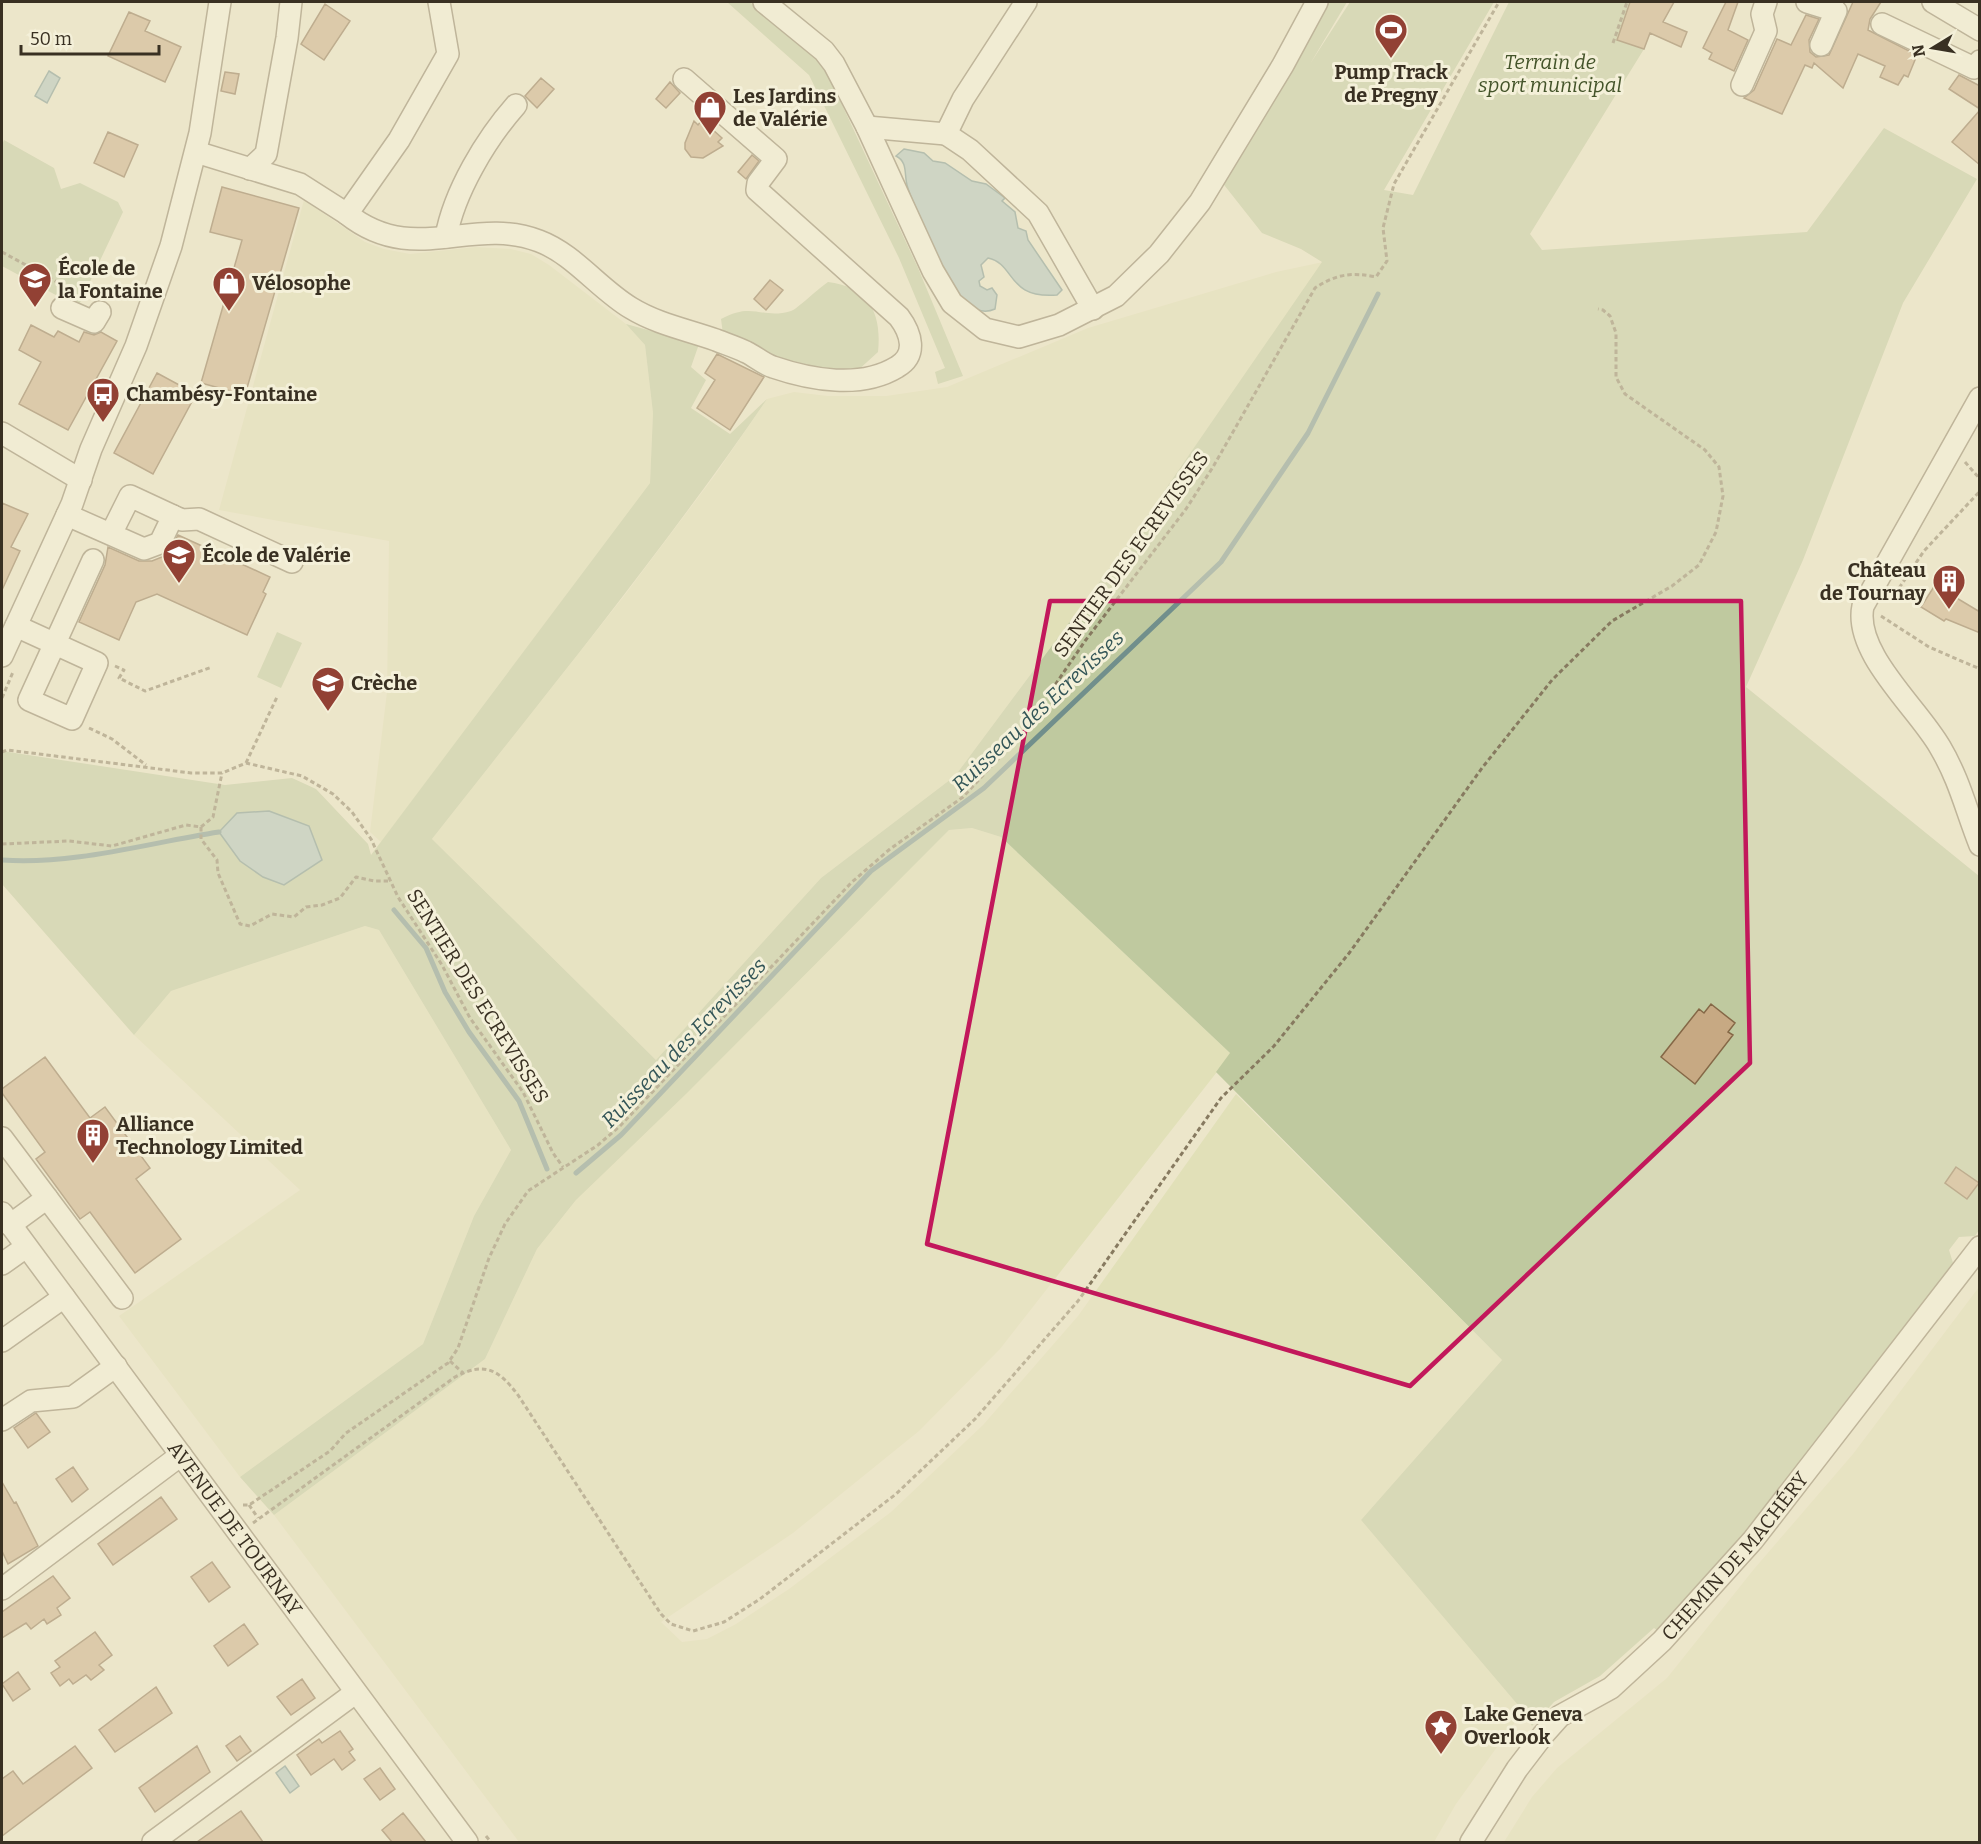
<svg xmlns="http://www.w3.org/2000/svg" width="1981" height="1844" viewBox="0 0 1981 1844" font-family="Bitter,serif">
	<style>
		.farmland { fill: #e1e0b8 }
		.green { fill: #bfc99f }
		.water { fill: #aac1bd; stroke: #718f8c; stroke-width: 1.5 }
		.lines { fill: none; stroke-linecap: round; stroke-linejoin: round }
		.stream { stroke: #718f8c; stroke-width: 5 }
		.building { fill: #c7a983; stroke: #856847; stroke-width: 1.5 }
		.minor-casing { stroke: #877a60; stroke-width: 24 }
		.path { stroke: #877a60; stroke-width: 3; stroke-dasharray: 4.5 3; stroke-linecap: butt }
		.minor { stroke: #f7f3dd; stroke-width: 21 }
		.marked { fill: none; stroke: #c2185b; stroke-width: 4.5; stroke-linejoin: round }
		.labels { text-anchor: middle; stroke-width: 6; stroke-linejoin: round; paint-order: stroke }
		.park-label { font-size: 20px; font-style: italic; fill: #44542a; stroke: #f4f0d9 }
		.poi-label { font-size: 20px; font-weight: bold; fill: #393022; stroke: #f4f0d9; text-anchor: start }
		.street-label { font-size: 20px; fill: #393022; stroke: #f4f0d9 }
		.water-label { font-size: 21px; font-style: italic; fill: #335557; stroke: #f4f0d9 }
	</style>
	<rect width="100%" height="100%" fill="#ece6ca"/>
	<path class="farmland" d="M304,200L365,242L384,249L410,254L476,247L511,249L531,254L549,265L626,324L645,345L653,413L650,483L381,842L370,832L387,692L389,541L219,510Z
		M1323,262L1129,542L955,776L821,878L656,1060L432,839L624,596L715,475L767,399L794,392L828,396H886L947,387L1088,328L1276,272Z
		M972,828L1001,837L1231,1054L1000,1349L919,1431L793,1533L661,1622L682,1642L707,1639L736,1624L789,1589L891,1512L983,1425L1078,1316L1236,1094L1502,1360L1361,1520L1523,1711L1456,1804L1434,1842H519L274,1515L485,1359L537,1249L576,1200L949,830Z
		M365,926L379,930L511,1150L474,1216L423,1344L240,1477L119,1316L300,1190L134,1035L171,991Z
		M1979,1287V1842H1504L1532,1797L1557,1768L1667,1678L1754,1569L1853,1454Z"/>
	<path class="green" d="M727,2H750L824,66L918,268L963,376L938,384L935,372L945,368L899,258L809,75Z
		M1320,2H1347L1310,64L1350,2H1494L1384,190L1413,195L1509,2H1635L1634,4L1629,3L1617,39L1644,49L1530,234L1542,250L1807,232L1884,128L1977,179L1903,303L1803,560L1746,687L1979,876V1230L1975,1236L1959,1237L1949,1250L1953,1263L1950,1274L1835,1425L1662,1634L1654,1628L1600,1676L1554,1702L1532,1726L1523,1711L1361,1520L1502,1360L1216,1072L1230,1053L1001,837L972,828L949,830L687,1093L576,1200L537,1249L485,1359L274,1515L240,1477L423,1344L474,1216L511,1150L379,930L365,926L171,991L134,1035L2,884V751L225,785L292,778L316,789L368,844L371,855L650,483L653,413L645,345L626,324L699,344L691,367L706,380L691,408L730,434L767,399C663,551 546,694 432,839L656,1060L821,878L955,776L1129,542L1322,262L1301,249L1262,233L1221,181Z
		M4,140L54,168L61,189L80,183L118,202L123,212L78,307L2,266V145Z
		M828,282C869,287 882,313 878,352L856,372H821L749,347L723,334L721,319C753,301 762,320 791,311C796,310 820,287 828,282Z
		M277,632L302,643L281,688L257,677Z"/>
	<path class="water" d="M49,71L60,78L47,103L35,96Z
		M904,149L924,153L933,161L945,163L972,181L986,184L1005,198L1002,201L1015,212L1018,228L1026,231L1028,240L1062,290L1057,295C1006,299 1016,264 988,258L981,265L984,277L979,281L980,286L987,290L992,288L997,295L995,309C959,325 933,247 923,224C918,211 910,198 907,185C904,174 908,162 896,156Z
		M269,811L309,826L322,860L284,885L263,877L240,861L219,832L237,813Z
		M285,1766L299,1786L290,1793L276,1773Z"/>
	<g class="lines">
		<path class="stream" d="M2,860C75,865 147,843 219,832
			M394,910L426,948L445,992L469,1032L519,1101L547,1169
			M576,1173L621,1135L871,871L984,788L1221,562L1308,433L1378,294"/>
	</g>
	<path class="building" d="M1630,2H1674L1663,22L1687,32L1681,47L1650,33L1644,49L1617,40Z
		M1726,2H1738L1728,30L1748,40L1734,71L1709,59L1712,53L1703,48Z
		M1853,2H1881L1870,19L1868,30L1917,55L1908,77L1904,75L1898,85L1880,77L1885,66L1858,54L1843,88L1814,63L1812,68L1805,65L1782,114L1744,98L1754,90L1777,39L1791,45L1806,15L1819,19L1809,40L1810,52L1816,57L1829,55Z
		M325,4L350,21L324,60L301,44Z
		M129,12L150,21L145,31L181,47L165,82L108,56Z
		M225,72L239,74L235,94L221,91Z
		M1959,75L1980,86V109L1949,89Z
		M541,78L554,89L537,108L525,96Z
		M670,82L680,93L666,108L656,99Z
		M1980,110V165L1952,142Z
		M702,120L722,138L718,142L723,146L703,158L691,157L685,149V143L694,121L698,125Z
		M108,132L138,145L124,177L94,163Z
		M752,155L759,161L746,179L738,172Z
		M222,187L299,208L245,395L201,383L242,240L210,232Z
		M770,280L783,290L766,310L754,299Z
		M31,325L54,337L58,331L79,342L84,332L94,335L101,332L117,341L68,430L19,404L41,362L19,350Z
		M717,354L764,377L730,430L697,408L715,380L705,373Z
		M157,373L196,394L153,474L114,453Z
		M2,503L28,514L11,547L20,551L2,590Z
		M178,535L270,577L263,592L266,594L247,635L157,594L136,602L119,640L79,622L105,565L108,547L139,561H152L167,555Z
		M1935,585L1980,612V633L1946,619L1944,621L1921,607Z
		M1711,1004L1735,1023L1728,1032L1733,1035L1695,1084L1661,1057L1699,1009L1704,1013Z
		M45,1057L90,1118L105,1107L150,1168L136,1179L181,1239L135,1273L90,1212L80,1219L36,1159L45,1152L2,1093V1089Z
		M1956,1167L1979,1183L1967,1199L1945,1183Z
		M36,1413L50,1432L28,1448L14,1428Z
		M73,1467L88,1489L72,1502L56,1479Z
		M2,1482L14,1503L16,1502L38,1546L8,1564L2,1551Z
		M161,1497L177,1519L113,1565L98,1544Z
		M212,1562L230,1587L209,1602L191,1577Z
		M53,1576L70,1598L57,1608L61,1615L47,1624L44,1619L31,1629L26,1623L2,1638V1612Z
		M244,1624L258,1644L228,1666L214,1646Z
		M95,1632L112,1655L99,1665L104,1670L91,1680L86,1675L73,1684L69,1679L60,1686L51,1673L60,1667L55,1661Z
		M18,1672L30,1689L13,1701L2,1684Z
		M302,1679L315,1698L291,1715L277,1697Z
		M156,1687L172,1713L115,1752L99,1730Z
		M340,1731L353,1749L349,1752L355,1760L342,1770L334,1759L311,1775L297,1755L319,1739L322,1743Z
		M240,1736L251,1751L237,1761L226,1746Z
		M75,1746L92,1768L2,1836V1779L13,1771L23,1784Z
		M197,1746L210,1772L155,1812L139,1788Z
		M380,1768L395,1789L380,1800L364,1779Z
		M241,1811L263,1842H197Z
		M403,1813L426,1842H392L382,1830Z"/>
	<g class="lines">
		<defs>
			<g id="minor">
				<path d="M764,2L824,51L834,64L867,127L933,271L952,303L985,329L1019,337L1059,325L1116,296L1159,254L1200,202L1283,65L1317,2"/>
				<path d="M1807,2L1836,11L1821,45"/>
				<path d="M1933,2L1980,30"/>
				<path d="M1882,24L1974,68L1980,61"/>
				<path d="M1742,85L1766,31L1762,14L1766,2"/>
				<path d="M867,127L946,134L963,99L1026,2"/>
				<path d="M946,134L970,150L1038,213L1093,309"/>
				<path d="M196,152L300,184L347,214L399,140L448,54L439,2"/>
				<path d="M250,169L266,154L287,38L291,2"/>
				<path d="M347,214C414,267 471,215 539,241C574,254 599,289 631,308C657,324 688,330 716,340C726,344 736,347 746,352C755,356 763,364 773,367C811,380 861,389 897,367C918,355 911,333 899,317L757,190L758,183L776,159L684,79"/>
				<path d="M446,237C454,192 486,139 516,105"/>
				<path d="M62,308L94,322L100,312"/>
				<path d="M1980,398L1863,606C1853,653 1918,708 1940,747C1960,781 1966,810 1980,845"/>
				<path d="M2,433L81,480"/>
				<path d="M67,515L144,549L160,543L173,516L130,496L111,534"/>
				<path d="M173,516L182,520L199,519L292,562"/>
				<path d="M16,626L97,663L72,719L29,700C50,653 72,607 93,560"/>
				<path d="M2,656L72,504L91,449L136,346L171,246L200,133L220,2"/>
				<path d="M2,1138L47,1198L10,1225"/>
				<path d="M47,1198L122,1298"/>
				<path id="s1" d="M2,1213L467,1842"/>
				<path d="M2,1264L26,1247"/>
				<path d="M2,1341L64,1297"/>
				<path d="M2,1420L31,1401L73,1397L116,1366"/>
				<path d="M2,1589L181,1455"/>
				<path d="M153,1842L355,1693"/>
				<path id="s2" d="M1471,1842L1517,1769L1543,1735L1560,1716L1611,1688L1662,1641L1753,1540L1980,1247"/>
			</g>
		</defs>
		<use href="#minor" class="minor-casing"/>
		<path class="path" d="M1613,43L1627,2
			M2,252L68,288
			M1965,462L1980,479
			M1895,594L1924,551L1980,491
			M1881,616L1929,647L1980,669
			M115,666L124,670L119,678L145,691L212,667
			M2,698L13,672
			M89,728L112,739L146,765
			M2,752L7,750L191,773H222L246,763L302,776L333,794L352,812L371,839L398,897L442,965L470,1018L523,1092L553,1153L563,1167
			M246,763L277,697
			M201,827V839L217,860L218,873L240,924L250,926L272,914L294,917L306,907L322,905L340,898L356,877L374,881H388
			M201,827L213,817L222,773
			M2,844L69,841L112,846L186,825L201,827
			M450,1361L463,1373
			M243,1505H249L330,1451L346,1433L448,1363L458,1348L489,1258L505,1224L528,1191L598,1145L620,1126L852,882L890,849L963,797L1023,732L1085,641L1186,509L1213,467L1315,288C1336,274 1352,272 1376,277L1387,261L1383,228L1394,184L1499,2
			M249,1505L258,1518
			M253,1523L455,1377C485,1361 499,1370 518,1395L661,1614L671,1624L693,1631L724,1622L760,1599L896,1494L975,1419L1078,1301L1221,1098L1274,1046L1350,952L1482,768L1552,680L1612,621L1672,586L1699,565L1716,532L1723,496L1719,467L1705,450L1625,394L1616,377V333L1610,316L1603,310L1598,309
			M486,1836L491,1842"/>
		<use href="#minor" class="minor"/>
	</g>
	<path d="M0 0H1981V1844H0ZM1050,601H1741L1750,1063L1410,1386L927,1244Z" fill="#ece6ca" fill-opacity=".55" fill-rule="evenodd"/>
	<path class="marked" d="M1050,601H1741L1750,1063L1410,1386L927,1244Z"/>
	<defs>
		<symbol id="stadium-pin" viewBox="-11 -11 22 30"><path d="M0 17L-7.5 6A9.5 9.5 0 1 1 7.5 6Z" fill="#924134" stroke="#f4f0d9"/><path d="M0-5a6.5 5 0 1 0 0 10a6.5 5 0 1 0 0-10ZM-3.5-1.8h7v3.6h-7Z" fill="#fff"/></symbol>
		<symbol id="shop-pin" viewBox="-11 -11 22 30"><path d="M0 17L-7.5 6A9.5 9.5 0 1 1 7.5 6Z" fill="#924134" stroke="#f4f0d9"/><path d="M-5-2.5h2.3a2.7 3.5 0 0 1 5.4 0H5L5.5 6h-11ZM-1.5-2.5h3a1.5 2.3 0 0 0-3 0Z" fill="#fff"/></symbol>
		<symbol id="school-pin" viewBox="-11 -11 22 30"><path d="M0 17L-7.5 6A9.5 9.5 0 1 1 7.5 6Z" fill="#924134" stroke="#f4f0d9"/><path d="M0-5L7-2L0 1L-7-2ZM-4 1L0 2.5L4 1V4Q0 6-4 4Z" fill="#fff"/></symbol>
		<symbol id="bus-pin" viewBox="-11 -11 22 30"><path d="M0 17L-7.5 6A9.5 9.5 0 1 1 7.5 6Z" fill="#924134" stroke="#f4f0d9"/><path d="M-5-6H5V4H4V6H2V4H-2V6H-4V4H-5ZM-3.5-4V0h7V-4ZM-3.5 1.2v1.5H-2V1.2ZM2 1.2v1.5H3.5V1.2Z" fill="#fff"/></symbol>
		<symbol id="building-pin" viewBox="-11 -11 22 30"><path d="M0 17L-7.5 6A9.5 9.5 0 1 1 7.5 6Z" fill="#924134" stroke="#f4f0d9"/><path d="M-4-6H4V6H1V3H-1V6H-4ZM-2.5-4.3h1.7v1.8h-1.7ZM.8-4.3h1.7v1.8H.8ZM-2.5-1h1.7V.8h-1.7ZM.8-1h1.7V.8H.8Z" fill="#fff"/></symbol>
		<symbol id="sight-pin" viewBox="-11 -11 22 30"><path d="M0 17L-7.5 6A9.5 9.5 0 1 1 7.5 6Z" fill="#924134" stroke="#f4f0d9"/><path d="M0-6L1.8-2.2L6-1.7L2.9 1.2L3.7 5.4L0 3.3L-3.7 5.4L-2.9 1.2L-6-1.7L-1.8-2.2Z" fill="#fff"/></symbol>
	</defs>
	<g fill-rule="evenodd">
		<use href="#stadium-pin" x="1372" y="11" width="38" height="52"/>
		<use href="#shop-pin" x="691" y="88" width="38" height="52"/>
		<use href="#school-pin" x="16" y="260" width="38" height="52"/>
		<use href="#shop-pin" x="210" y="264" width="38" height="52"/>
		<use href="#bus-pin" x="84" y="375" width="38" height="52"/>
		<use href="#school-pin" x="160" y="536" width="38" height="52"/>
		<use href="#building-pin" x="1930" y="562" width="38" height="52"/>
		<use href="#school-pin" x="309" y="664" width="38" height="52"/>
		<use href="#building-pin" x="74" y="1116" width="38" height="52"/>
		<use href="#sight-pin" x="1422" y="1707" width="38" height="52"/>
	</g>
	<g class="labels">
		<g class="park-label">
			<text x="1550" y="69">Terrain de<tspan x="1550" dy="23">sport municipal</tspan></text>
		</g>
		<g class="poi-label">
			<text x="1391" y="79" text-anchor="middle">Pump Track<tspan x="1391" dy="23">de Pregny</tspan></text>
			<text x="733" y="103">Les Jardins<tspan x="733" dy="23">de Valérie</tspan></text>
			<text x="58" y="275">École de<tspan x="58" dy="23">la Fontaine</tspan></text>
			<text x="252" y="290">Vélosophe</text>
			<text x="126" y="401">Chambésy-Fontaine</text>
			<text x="202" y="562">École de Valérie</text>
			<text x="1926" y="577" text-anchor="end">Château<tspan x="1926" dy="23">de Tournay</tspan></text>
			<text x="351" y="690">Crèche</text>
			<text x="116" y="1131">Alliance<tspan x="116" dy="23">Technology Limited</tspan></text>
			<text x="1464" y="1721">Lake Geneva<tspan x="1464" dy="23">Overlook</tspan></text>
		</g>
		<g class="street-label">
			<text transform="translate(1131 554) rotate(-54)" y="7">SENTIER DES ECREVISSES</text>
			<text transform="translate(478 996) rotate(58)" y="7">SENTIER DES ECREVISSES</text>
			<text dy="7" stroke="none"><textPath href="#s1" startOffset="392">AVENUE DE TOURNAY</textPath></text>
			<text dy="7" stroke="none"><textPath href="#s2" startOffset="394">CHEMIN DE MACHÉRY</textPath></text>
		</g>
		<g class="water-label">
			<text transform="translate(1038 711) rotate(-43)" y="7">Ruisseau des Ecrevisses</text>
			<text transform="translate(684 1043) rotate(-46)" y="7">Ruisseau des Ecrevisses</text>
		</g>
	</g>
	<rect width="1981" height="1844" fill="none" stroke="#393022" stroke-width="6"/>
	<g transform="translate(1933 48) rotate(259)" stroke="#f4f0d9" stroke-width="4.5" paint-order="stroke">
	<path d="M0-4.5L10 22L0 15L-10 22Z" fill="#393022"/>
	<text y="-9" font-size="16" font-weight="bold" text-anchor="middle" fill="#393022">N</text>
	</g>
	<path d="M21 45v9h138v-9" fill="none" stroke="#393022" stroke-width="3"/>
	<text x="30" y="45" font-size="18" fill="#393022" stroke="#f4f0d9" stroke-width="4.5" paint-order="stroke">50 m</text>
</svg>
